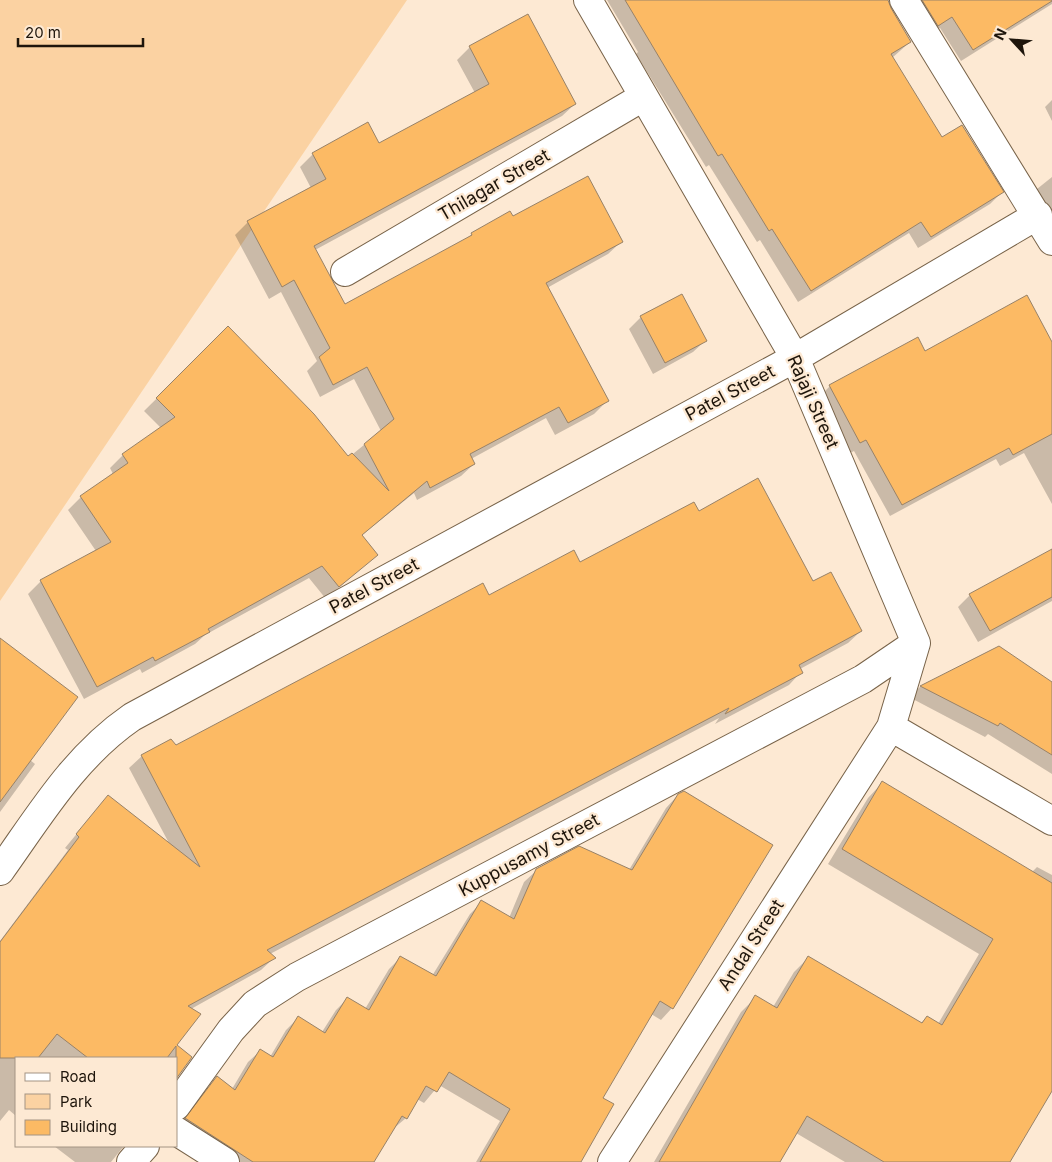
<svg xmlns="http://www.w3.org/2000/svg" width="1052" height="1162" viewBox="0 0 1052 1162" font-family="Inter,sans-serif">
	<style>
		.green { fill: #fbd2a2 }
		.shadow { fill: #0003 }
		.building { fill: #fcba64; stroke: #988268 }
		.lines { fill: none; stroke-linecap: round; stroke-linejoin: round }
		.street-casing { stroke: #786349; stroke-width: 30 }
		.street { stroke: #fff; stroke-width: 28 }
		.labels { text-anchor: middle; stroke-width: 4.5; stroke-linejoin: round; paint-order: stroke }
		.street-label { font-size: 18px; fill: #1e150b; stroke: #fde9d3 }
	</style>
	<rect width="100%" height="100%" fill="#fde9d3"/>
	<path class="green" d="M0,0H407L0,601Z"/>
	<path class="shadow" d="M607,0H887L910,42L892,58L942,139L1002,192L990,204L918,248L909,233L798,302L760,240L757,242L709,165L706,167L636,54L638,52Z
		M901,0H1052V4L961,61L940,28L926,37Z
		M470,47L575,104L562,116L315,250L344,305L466,239L472,234L512,218L621,242L608,254L547,288L607,401L594,414L555,435L546,418L471,459L474,464L461,476L417,500L414,493L361,536L376,555L326,599L309,578L205,635L195,644L142,673L140,669L84,699L28,594L41,581L96,551L68,510L81,497L113,474L110,468L123,455L161,428L144,411L228,328L348,458L381,431L354,379L320,397L307,371L317,361L281,292L269,299L235,235L248,222L311,188L300,167L313,154L379,145L475,93L457,60Z
		M1052,100V121L1045,107Z
		M1052,177V229L1032,193Z
		M641,317L705,341L693,352L653,374L629,329Z
		M1052,344V504L1024,453L1000,466L996,459L890,516L854,451L848,454L818,398L830,386L925,353Z
		M698,512L812,583L861,631L848,643L800,669L801,672L789,685L715,724L719,718L270,954L274,958L261,970L191,1009L176,1045L191,1057L16,1058V1116L9,1110L0,1121V941L68,850L65,848L108,796L170,845L129,768L142,756L175,747L489,597L579,564Z
		M1052,550V601L978,642L958,607L970,595Z
		M0,649L30,760L35,764L0,812Z
		M1052,683V774L988,734L985,737L909,697L921,686Z
		M882,783L1032,872L1037,867L1052,875V1054L1008,1162H845L796,1133L779,1162H654L741,1012L756,997L773,1007L794,972L809,957L920,1024L927,1017L938,1024L979,954L828,864L868,798Z
		M678,795L672,1008L661,1020L651,1014L601,1098L576,1162H476L500,1121L439,1085L424,1103L417,1099L406,1118L393,1129L373,1162H224L176,1128L217,1078L232,1089L248,1062L260,1051L270,1057L286,1030L298,1018L322,1032L336,1010L348,998L365,1009L389,969L401,957L432,976L470,914L482,902L509,918L524,882L537,870H629L666,808Z
		M54,1146H124L111,1162H75Z"/>
	<path class="building" d="M625,0H888L891,8L911,42L891,54L942,137L962,125L1004,192L931,237L921,222L811,291L772,229L769,231L722,154L718,156Z
		M922,0H1052V1L973,50L952,17L938,26Z
		M528,14L576,104L314,246L345,304L472,235L471,233L510,211L513,216L588,176L623,242L546,283L609,401L568,423L559,407L470,454L475,464L430,488L427,481L362,535L378,555L339,587L322,566L208,629L210,632L155,661L153,657L97,687L40,580L111,542L80,496L128,463L122,454L175,417L156,398L228,326L314,414L348,456L352,453L389,491L364,444L394,419L367,367L333,385L319,357L330,348L294,280L282,287L247,221L326,179L312,153L368,122L379,143L489,84L469,46Z
		M682,294L707,341L665,363L640,316Z
		M1027,295L1052,342V434L1013,455L1009,448L902,505L866,440L860,443L829,385L918,337L925,351Z
		M758,478L813,581L831,572L862,631L799,665L803,673L725,714L729,708L267,950L276,958L188,1006L201,1014L177,1045L192,1057L176,1079V1046L167,1058H88L57,1034L38,1058H0V942L79,837L76,834L108,795L200,867L141,755L171,739L176,745L483,583L489,595L574,550L580,562L694,502L699,511Z
		M1052,549V597L990,631L969,594Z
		M0,638L78,697L0,802Z
		M999,646L1052,682V755L1000,723L998,726L920,686Z
		M882,781L1052,883V1091L1010,1162H884L807,1116L780,1162H659L755,995L777,1008L808,956L922,1023L927,1016L942,1025L993,939L842,849Z
		M684,791L773,845L673,1009L660,1001L603,1098L614,1104L581,1162H480L510,1109L449,1072L437,1092L426,1086L407,1119L402,1116L374,1162H253L185,1118L217,1076L235,1090L260,1049L273,1057L298,1016L325,1033L347,997L369,1010L400,956L436,976L481,900L514,919L536,869L579,846L632,870L678,794Z"/>
	<g class="lines">
		<defs>
			<path id="street" d="M588,0L795,358L916,643L891,727L612,1162
				M904,0L1052,241
				M345,272L643,97
				M891,727L1052,821
				M0,871C40,815 74,757 132,717L795,358L1038,215
				M176,1106L231,1030L255,1004L297,977L863,679L916,643
				M176,1131L225,1162
				M131,1162L145,1146"/>
		</defs>
		<use href="#street" class="street-casing"/>
		<use href="#street" class="street"/>
	</g>
	<g class="labels">
		<g class="street-label">
			<text transform="translate(494 185) rotate(-30)" y="6">Thilagar Street</text>
			<text transform="translate(730 393) rotate(-28)" y="6">Patel Street</text>
			<text transform="translate(813 402) rotate(66)" y="6">Rajaji Street</text>
			<text transform="translate(374 586) rotate(-28)" y="6">Patel Street</text>
			<text transform="translate(529 855) rotate(-28)" y="6">Kuppusamy Street</text>
			<text transform="translate(751 945) rotate(-57)" y="6">Andal Street</text>
		</g>
	</g>
	<rect x="15" y="1057" width="162" height="90" fill="#fde9d3" stroke="#a49483"/>
	<rect x="25" y="1073" width="25" height="8" fill="#ffffff" stroke="#a49483"/>
	<text x="60" y="1082" font-size="15" fill="#1e150b">Road</text>
	<rect x="25" y="1094" width="25" height="15" fill="#fbd2a2" stroke="#a49483"/>
	<text x="60" y="1107" font-size="15" fill="#1e150b">Park</text>
	<rect x="25" y="1120" width="25" height="15" fill="#fcba64" stroke="#a49483"/>
	<text x="60" y="1132" font-size="15" fill="#1e150b">Building</text>
	<g transform="translate(1012 40) rotate(296)" stroke="#fde9d3" stroke-width="4" paint-order="stroke">
	<path d="M0-4L9 19L0 12L-9 19Z" fill="#1e150b"/>
	<text y="-8" font-size="14" font-weight="bold" text-anchor="middle" fill="#1e150b">N</text>
	</g>
	<path d="M18 38v8h125v-8" fill="none" stroke="#1e150b" stroke-width="2.5"/>
	<text x="25" y="38" font-size="15" fill="#1e150b" stroke="#fde9d3" stroke-width="4" paint-order="stroke">20 m</text>
</svg>
